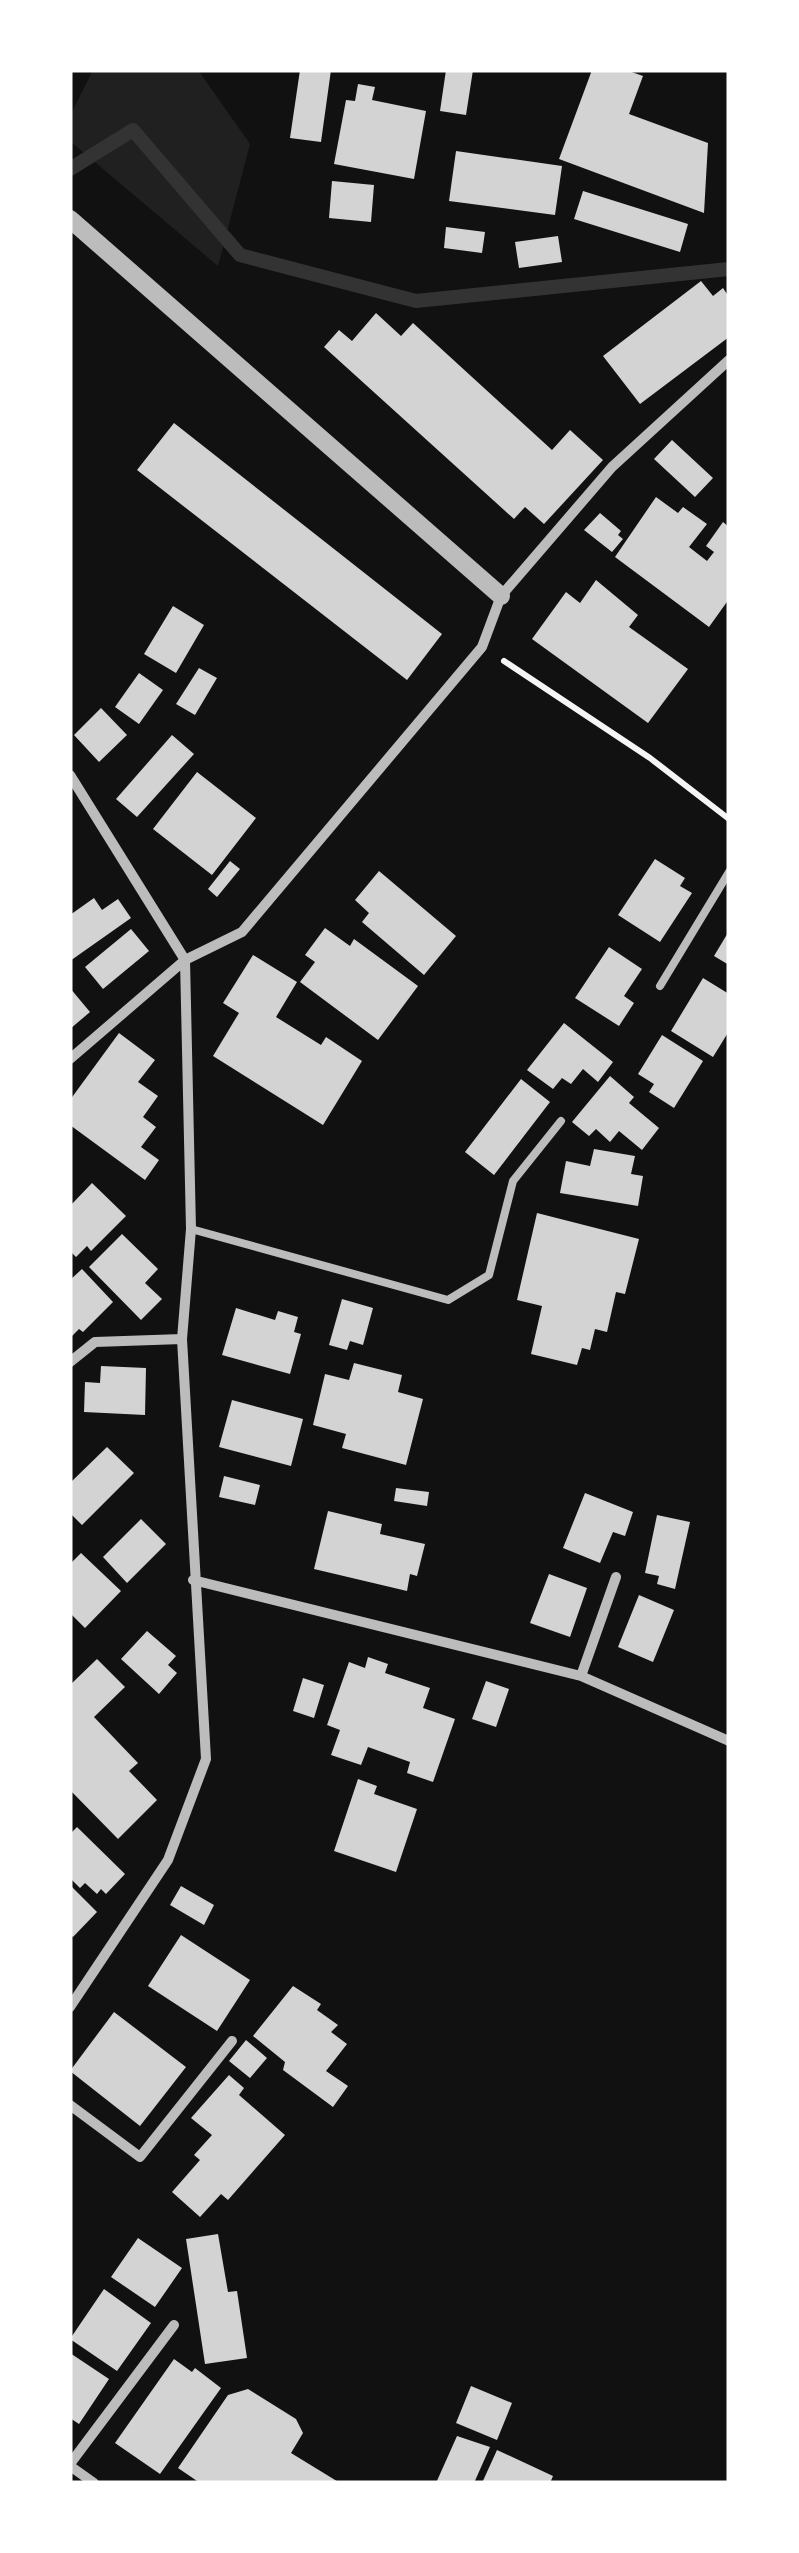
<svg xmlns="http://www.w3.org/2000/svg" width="799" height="2553" viewBox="0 0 799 2553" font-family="'PT Sans',sans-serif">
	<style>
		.green { fill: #202020 }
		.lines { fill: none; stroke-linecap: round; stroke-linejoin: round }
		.stream { stroke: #333; stroke-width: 14 }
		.building { fill: #d3d3d3 }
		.path { stroke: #f5f5f5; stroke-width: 6 }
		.service { stroke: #bcbcbc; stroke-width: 8 }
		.minor { stroke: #bcbcbc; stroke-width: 10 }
		.tertiary { stroke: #bcbcbc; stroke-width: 18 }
	</style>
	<rect width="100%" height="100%" fill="#111"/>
	<path class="green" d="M93,70H198L250,144L218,266L70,141V116Z"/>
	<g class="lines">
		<path class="stream" d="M70,169L133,130L240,255L416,301L729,269"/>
	</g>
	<path class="building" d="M300,70H331L321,142L290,138Z
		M446,70H473L466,115L440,111Z
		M592,70H626L643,76L629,114L708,143L704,213L559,159Z
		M358,84L375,87L372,100L426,111L414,179L334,164L346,100L355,101Z
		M456,151L562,166L555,215L449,201Z
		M332,181L374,185L371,222L329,218Z
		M583,191L688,224L680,252L574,219Z
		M446,227L485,232L482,253L444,248Z
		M558,236L562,262L519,268L515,242Z
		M701,281L713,296L723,288L729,297V337L640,404L603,356Z
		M376,313L401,336L413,323L552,450L570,430L603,460L544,524L525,507L514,519L324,347L339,330L352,341Z
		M174,423L442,634L407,680L137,470Z
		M672,440L713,478L695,497L654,459Z
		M656,497L678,513L683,507L707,524L689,547L707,561L714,552L706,546L723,522L729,527V599L709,627L615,557Z
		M600,513L621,531L618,535L623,539L612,552L584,530Z
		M596,580L638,615L629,627L688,669L648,723L532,639L566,592L580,603Z
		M173,606L204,625L176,673L144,654Z
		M199,668L217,678L195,715L176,704Z
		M139,673L163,690L139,724L115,707Z
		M101,708L127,735L99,762L74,735Z
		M172,735L194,754L137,817L116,799Z
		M197,772L256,818L212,875L153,829Z
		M655,859L685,878L680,886L692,893L660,942L618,915Z
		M230,861L240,869L217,897L208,889Z
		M379,871L456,936L424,975L362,922L369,913L355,900Z
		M94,898L102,910L118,899L131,918L70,961V915Z
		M325,928L350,946L354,939L418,986L378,1040L300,982L315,962L305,955Z
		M131,929L149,951L103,989L85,967Z
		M729,931V965L714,956Z
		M609,947L642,969L624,996L634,1003L619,1026L575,998Z
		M253,955L297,982L276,1017L321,1045L326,1037L362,1061L323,1125L213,1056L239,1013L223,1003Z
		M703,978L729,994V1031L713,1057L671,1031Z
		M70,988L90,1012L70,1029Z
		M564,1023L613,1062L598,1082L583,1069L571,1084L562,1078L553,1089L527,1070Z
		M119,1033L155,1060L138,1082L158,1096L143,1117L156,1127L141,1147L159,1160L145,1180L70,1125V1100Z
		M662,1035L703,1061L674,1108L649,1092L654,1084L638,1074Z
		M610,1076L634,1097L629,1103L659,1128L642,1150L619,1131L610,1142L596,1129L589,1136L572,1122Z
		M521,1079L550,1102L494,1175L465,1152Z
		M594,1149L635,1156L631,1174L643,1176L638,1206L560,1193L566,1161L590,1166Z
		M92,1183L126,1216L91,1251L87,1246L76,1257L70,1251V1206Z
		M537,1213L639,1239L625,1294L616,1292L607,1332L595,1329L590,1350L582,1348L577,1365L531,1354L542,1306L517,1300Z
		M122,1234L158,1269L145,1283L162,1299L141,1320L89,1267Z
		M82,1269L113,1302L83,1332L79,1329L70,1338V1280Z
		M342,1299L373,1308L363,1345L350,1341L347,1350L329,1345Z
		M236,1308L275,1320L278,1311L298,1317L294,1332L301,1334L290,1374L222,1355Z
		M354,1363L402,1375L398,1392L423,1399L406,1465L342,1448L346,1434L313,1425L325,1374L349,1380Z
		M101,1366L146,1368L145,1415L84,1412L85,1382L100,1383Z
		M232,1400L303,1419L291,1466L219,1447Z
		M107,1447L134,1473L82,1525L70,1513V1483Z
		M224,1476L260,1485L255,1505L219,1497Z
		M396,1488L429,1492L427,1506L394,1501Z
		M585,1493L633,1512L625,1536L613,1532L600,1563L563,1548Z
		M328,1511L382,1524L380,1534L425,1544L417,1576L410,1574L407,1591L314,1569Z
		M657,1515L690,1522L675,1589L657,1584L659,1576L645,1573Z
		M141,1519L166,1544L127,1583L103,1557Z
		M81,1553L121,1591L85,1628L70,1613V1564Z
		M549,1574L587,1588L570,1637L530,1623Z
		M639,1595L674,1610L653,1662L618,1647Z
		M147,1631L176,1656L168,1665L177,1673L159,1694L121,1659Z
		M368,1657L388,1664L385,1673L430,1688L423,1708L455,1719L433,1782L407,1773L410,1762L368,1747L361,1765L331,1755L340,1730L327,1725L349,1662L365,1668Z
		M97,1659L125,1687L94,1717L138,1763L129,1771L157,1800L118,1839L70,1790V1685Z
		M303,1678L324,1685L314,1718L293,1711Z
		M486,1681L509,1689L496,1727L472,1719Z
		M358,1779L377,1786L374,1794L417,1809L396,1872L334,1851Z
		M77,1827L125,1874L106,1894L101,1889L97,1894L85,1883L80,1888L70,1878V1834Z
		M70,1885L97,1912L73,1937L70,1934Z
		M181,1886L214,1905L204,1925L170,1905Z
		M181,1935L250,1980L217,2031L148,1986Z
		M293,1986L321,2004L317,2010L338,2025L331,2032L347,2044L326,2071L348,2086L333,2107L283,2070L285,2062L253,2036Z
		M114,2012L186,2067L140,2126L70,2071Z
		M246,2040L267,2058L250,2078L229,2061Z
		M229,2075L244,2088L239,2095L285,2135L228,2200L221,2194L200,2217L172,2192L200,2160L194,2155L212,2135L191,2118Z
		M218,2234L228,2292L237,2291L247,2358L205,2364L186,2239Z
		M138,2238L182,2268L155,2307L111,2277Z
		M104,2289L151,2323L117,2371L70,2339Z
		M70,2353L109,2379L79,2424L70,2418Z
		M174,2359L192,2372L195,2368L221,2388L160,2474L115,2443Z
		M471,2386L512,2403L497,2440L456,2423Z
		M248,2389L296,2419L303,2433L291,2453L340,2483H200L178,2468L228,2395Z
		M457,2436L490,2447L474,2483H436Z
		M497,2450L553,2476L550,2483H482Z"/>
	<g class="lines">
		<path class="path" d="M504,661L650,758L729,819"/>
		<path class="service" d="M660,986L729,872
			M191,1229L448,1300L489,1275L513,1181L561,1121"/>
		<path class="minor" d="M70,775L185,960L70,1059
			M70,1362L95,1342L182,1339
			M193,1580L581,1676L729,1741
			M581,1676L616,1577
			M70,2007L168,1860L206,1759L182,1339L191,1229L185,960L242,932L482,647L501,596L612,467L729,360
			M70,2105L140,2157L232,2041
			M70,2464L174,2325
			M70,2466L94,2483"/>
		<path class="tertiary" d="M70,219L501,596"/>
	</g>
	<rect width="799" height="2553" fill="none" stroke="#ffffff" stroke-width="145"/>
</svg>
